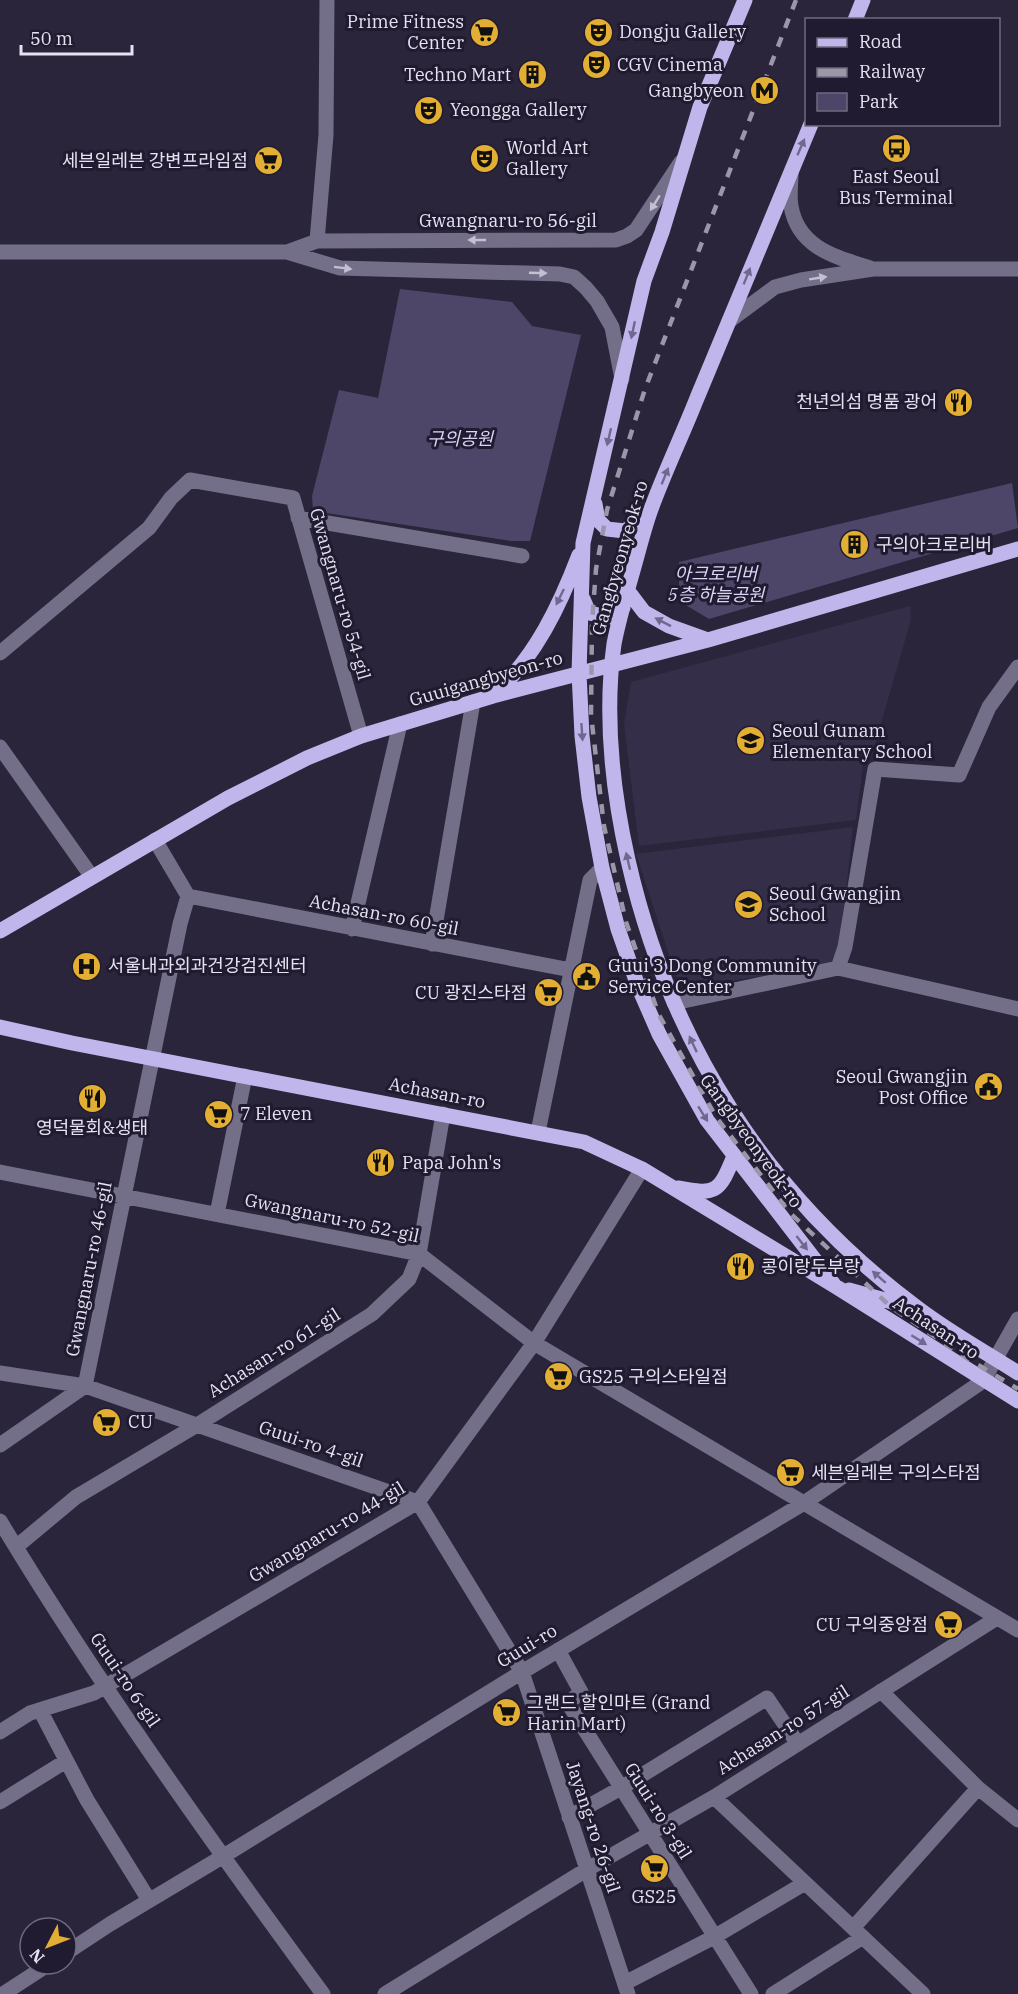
<svg xmlns="http://www.w3.org/2000/svg" width="1018" height="1994" viewBox="0 0 1018 1994" font-family="'IBM Plex Serif','Noto Sans KR',serif">
	<style>
		.built { fill: #342e48 }
		.green { fill: #4e4668 }
		.lines { fill: none; stroke-linecap: round; stroke-linejoin: round }
		.minor { stroke: #746f89; stroke-width: 15 }
		.major { stroke: #c1b6ec; stroke-width: 15 }
		.rail { stroke: #9a97a8; stroke-width: 4.5; stroke-dasharray: 10 10; stroke-linecap: butt }
		.oneway { fill: #70688e }
		.oneway2 { fill: #c3c0d2 }
		.labels { text-anchor: middle; stroke-width: 6; stroke-linejoin: round; paint-order: stroke }
		.poi-label { font-size: 18px; fill: #e5e3f1; stroke: #201b30; text-anchor: start }
		.street-label { font-size: 18px; fill: #e5e3f1; stroke: #201b30 }
		.park-label { font-size: 18px; font-style: italic; fill: #dbd4f7; stroke: #201b30 }
	</style>
	<rect width="100%" height="100%" fill="#2a253a"/>
	<path class="built" d="M910,606L911,620L871,758H864L856,820L639,846L624,724L631,682Z
		M853,827L839,954L829,965L688,988L676,976L636,854Z"/>
	<path class="green" d="M400,289L512,302L532,326L581,335L530,541H511L313,511L312,496L339,390L378,398Z
		M1012,483L1018,528L709,619L679,601V562Z"/>
	<g class="lines">
		<path class="minor" d="M791,173C791,184 789,196 791,206C798,248 836,257 870,268
			M317,241L326,135L327,0
			M0,252H287L340,268L560,274L574,277L586,288L597,301L612,327L622,379
			M287,252L317,241L616,240L627,236L636,230L681,162
			M729,321L775,287L801,280L873,269H1018
			M298,518L522,556
			M0,653L149,528L171,498L190,480L293,498L361,736
			M0,747L92,877
			M188,896L571,970
			M352,929L400,724
			M432,944L473,702
			M838,968L845,947L875,769L959,775L989,707L1018,667
			M674,1003L838,968L1018,1009
			M538,1132L590,880L602,868
			M0,1172L419,1254L534,1343L1018,1630
			M217,1214L245,1076
			M0,1373L85,1386L418,1502L522,1672L628,1994
			M0,1445L85,1386L180,924L188,896L155,840
			M0,1521C99,1685 210,1840 323,1994
			M16,1547L76,1497L197,1425L372,1314L409,1279L419,1254L443,1114
			M558,1650L581,1692L568,1703L751,1994
			M881,1691L978,1788L1018,1820
			M40,1710L87,1800L149,1900
			M0,1732L30,1713L94,1693L418,1502L534,1343L642,1169
			M714,1797L923,1994
			M0,1802L66,1761
			M569,1817L621,1788L767,1698L798,1744
			M853,1928L978,1788
			M66,1953L110,1924L222,1857L522,1672L804,1503L983,1381L1018,1319
			M625,1983L714,1937L805,1883
			M3,1994L49,1964
			M385,1994L586,1870L714,1797L997,1618
			M773,1994L863,1937"/>
		<path class="major" d="M745,0L700,107L662,232L644,281L583,543L579,673L582,736L589,797L602,868L618,929L638,986L659,1034L707,1120L835,1286
			M855,20L863,0
			M811,124C773,216 735,307 697,398C682,436 664,473 650,512C642,535 637,558 630,581C624,602 618,623 614,644C604,717 612,789 628,860C669,1041 765,1194 915,1306C947,1331 984,1351 1018,1373
			M595,504L598,520L607,529L625,531L650,512
			M628,591L644,612L669,626L708,640
			M583,599L589,613L609,617L623,608
			M494,694C535,658 560,605 579,555
			M0,931L228,798L307,758L361,736L493,696L708,640L1018,549
			M0,1027L72,1043L584,1142L642,1169L835,1286L1018,1401
			M678,1188C716,1195 719,1193 734,1156
			M849,1290L910,1307"/>
		<path class="rail" d="M796,0L645,389L607,510L596,569L592,623L591,715L604,826L626,922L659,1015L716,1117L791,1214L891,1307L965,1357L1018,1389"/>
	</g>
	<defs><path id="oneway-solid" d="M-6-.8H1V-3.2L6.5 0L1 3.2V.8H-6Z" transform="scale(1.5)"/></defs>
	<g class="oneway">
		<use href="#oneway-solid" transform="translate(801 147) rotate(-66)"/>
		<use href="#oneway-solid" transform="translate(747 276) rotate(-68)"/>
		<use href="#oneway-solid" transform="translate(633 330) rotate(102)"/>
		<use href="#oneway-solid" transform="translate(609 437) rotate(103)"/>
		<use href="#oneway-solid" transform="translate(665 476) rotate(-68)"/>
		<use href="#oneway-solid" transform="translate(560 597) rotate(116)"/>
		<use href="#oneway-solid" transform="translate(663 622) rotate(-153)"/>
		<use href="#oneway-solid" transform="translate(582 732) rotate(86)"/>
		<use href="#oneway-solid" transform="translate(628 861) rotate(-103)"/>
		<use href="#oneway-solid" transform="translate(693 1044) rotate(-115)"/>
		<use href="#oneway-solid" transform="translate(703 1114) rotate(58)"/>
		<use href="#oneway-solid" transform="translate(802 1243) rotate(52)"/>
		<use href="#oneway-solid" transform="translate(879 1277) rotate(-139)"/>
		<use href="#oneway-solid" transform="translate(919 1340) rotate(32)"/>
	</g>
	<g class="oneway2">
		<use href="#oneway-solid" transform="translate(655 203) rotate(122)"/>
		<use href="#oneway-solid" transform="translate(477 240) rotate(180)"/>
		<use href="#oneway-solid" transform="translate(343 268) rotate(7)"/>
		<use href="#oneway-solid" transform="translate(538 273) rotate(2)"/>
		<use href="#oneway-solid" transform="translate(818 278) rotate(-9)"/>
	</g>
	<defs>
		<symbol id="supermarket-disc" viewBox="-11 -11 22 22"><circle r="9.5" fill="#e2ae34" stroke="#201b30"/><path d="M-6-5.5h2.5l.6 2H6L4.5 2H-2.5L-4.4-4H-6ZM-1.5 3.2a1.3 1.3 0 1 0 .1 0ZM3 3.2a1.3 1.3 0 1 0 .1 0Z" fill="#111"/></symbol>
		<symbol id="theatre-disc" viewBox="-11 -11 22 22"><circle r="9.5" fill="#e2ae34" stroke="#201b30"/><path d="M-5-5.5Q0-4 5-5.5V0Q5 5 0 6Q-5 5-5 0ZM-3.3-2.5H-1v1.5H-3.3ZM1-2.5H3.3v1.5H1ZM-2.8 1Q0 5.5 2.8 1Z" fill="#111"/></symbol>
		<symbol id="building-disc" viewBox="-11 -11 22 22"><circle r="9.5" fill="#e2ae34" stroke="#201b30"/><path d="M-4-6H4V6H1V3H-1V6H-4ZM-2.5-4.3h1.7v1.8h-1.7ZM.8-4.3h1.7v1.8H.8ZM-2.5-1h1.7V.8h-1.7ZM.8-1h1.7V.8H.8Z" fill="#111"/></symbol>
		<symbol id="metro-disc" viewBox="-11 -11 22 22"><circle r="9.5" fill="#e2ae34" stroke="#201b30"/><path d="M-5.5 5V-5H-3L0 0L3-5H5.5V5H3V-.5L0 4L-3-.5V5Z" fill="#111"/></symbol>
		<symbol id="bus-disc" viewBox="-11 -11 22 22"><circle r="9.5" fill="#e2ae34" stroke="#201b30"/><path d="M-5-6H5V4H4V6H2V4H-2V6H-4V4H-5ZM-3.5-4V0h7V-4ZM-3.5 1.2v1.5H-2V1.2ZM2 1.2v1.5H3.5V1.2Z" fill="#111"/></symbol>
		<symbol id="restaurant-disc" viewBox="-11 -11 22 22"><circle r="9.5" fill="#e2ae34" stroke="#201b30"/><path d="M-5-6h1v4h1v-4h1v4h1v-4h1v5L-1.5 .5V6h-2V.5L-5-1ZM5-6V6H3V1.5H1.5Q1.5-4 5-6Z" fill="#111"/></symbol>
		<symbol id="school-disc" viewBox="-11 -11 22 22"><circle r="9.5" fill="#e2ae34" stroke="#201b30"/><path d="M0-5L7-2L0 1L-7-2ZM-4 1L0 2.5L4 1V4Q0 6-4 4Z" fill="#111"/></symbol>
		<symbol id="hospital-disc" viewBox="-11 -11 22 22"><circle r="9.5" fill="#e2ae34" stroke="#201b30"/><path d="M-5-5h3v3.5h4V-5h3V5h-3V1.5h-4V5h-3Z" fill="#111"/></symbol>
		<symbol id="civic-disc" viewBox="-11 -11 22 22"><circle r="9.5" fill="#e2ae34" stroke="#201b30"/><path d="M-.6-6.5H3V-4.5H.6V-3L4-1V1h2V6H-6V1h2V-1L-.6-3ZM-1.2 2.5V6h2.4V2.5Z" fill="#111"/></symbol>
	</defs>
	<g fill-rule="evenodd">
		<use href="#supermarket-disc" x="468" y="16" width="33" height="33"/>
		<use href="#theatre-disc" x="582" y="16" width="33" height="33"/>
		<use href="#theatre-disc" x="580" y="48" width="33" height="33"/>
		<use href="#building-disc" x="516" y="58" width="33" height="33"/>
		<use href="#metro-disc" x="748" y="74" width="33" height="33"/>
		<use href="#theatre-disc" x="412" y="94" width="33" height="33"/>
		<use href="#bus-disc" x="880" y="132" width="33" height="33"/>
		<use href="#theatre-disc" x="468" y="142" width="33" height="33"/>
		<use href="#supermarket-disc" x="252" y="144" width="33" height="33"/>
		<use href="#restaurant-disc" x="942" y="386" width="33" height="33"/>
		<use href="#building-disc" x="838" y="528" width="33" height="33"/>
		<use href="#school-disc" x="734" y="724" width="33" height="33"/>
		<use href="#school-disc" x="732" y="888" width="33" height="33"/>
		<use href="#hospital-disc" x="70" y="950" width="33" height="33"/>
		<use href="#civic-disc" x="570" y="960" width="33" height="33"/>
		<use href="#supermarket-disc" x="532" y="976" width="33" height="33"/>
		<use href="#civic-disc" x="972" y="1070" width="33" height="33"/>
		<use href="#restaurant-disc" x="76" y="1082" width="33" height="33"/>
		<use href="#supermarket-disc" x="202" y="1098" width="33" height="33"/>
		<use href="#restaurant-disc" x="364" y="1146" width="33" height="33"/>
		<use href="#restaurant-disc" x="724" y="1250" width="33" height="33"/>
		<use href="#supermarket-disc" x="542" y="1360" width="33" height="33"/>
		<use href="#supermarket-disc" x="90" y="1406" width="33" height="33"/>
		<use href="#supermarket-disc" x="774" y="1456" width="33" height="33"/>
		<use href="#supermarket-disc" x="932" y="1608" width="33" height="33"/>
		<use href="#supermarket-disc" x="490" y="1696" width="33" height="33"/>
		<use href="#supermarket-disc" x="638" y="1852" width="33" height="33"/>
	</g>
	<g class="labels">
		<g class="poi-label">
			<text x="464" y="28" text-anchor="end">Prime Fitness<tspan x="464" dy="21">Center</tspan></text>
			<text x="619" y="38">Dongju Gallery</text>
			<text x="617" y="71">CGV Cinema</text>
			<text x="511" y="81" text-anchor="end">Techno Mart</text>
			<text x="744" y="97" text-anchor="end">Gangbyeon</text>
			<text x="450" y="116">Yeongga Gallery</text>
			<text x="506" y="154">World Art<tspan x="506" dy="21">Gallery</tspan></text>
			<text x="248" y="167" text-anchor="end">세븐일레븐 강변프라임점</text>
			<text x="896" y="183" text-anchor="middle">East Seoul<tspan x="896" dy="21">Bus Terminal</tspan></text>
			<text x="937" y="408" text-anchor="end">천년의섬 명품 광어</text>
			<text x="876" y="551">구의아크로리버</text>
			<text x="772" y="737">Seoul Gunam<tspan x="772" dy="21">Elementary School</tspan></text>
			<text x="769" y="900">Seoul Gwangjin<tspan x="769" dy="21">School</tspan></text>
			<text x="108" y="972">서울내과외과건강검진센터</text>
			<text x="608" y="972">Guui 3 Dong Community<tspan x="608" dy="21">Service Center</tspan></text>
			<text x="527" y="999" text-anchor="end">CU 광진스타점</text>
			<text x="968" y="1083" text-anchor="end">Seoul Gwangjin<tspan x="968" dy="21">Post Office</tspan></text>
			<text x="240" y="1120">7 Eleven</text>
			<text x="92" y="1134" text-anchor="middle">영덕물회&amp;생태</text>
			<text x="402" y="1169">Papa John's</text>
			<text x="761" y="1273">콩이랑두부랑</text>
			<text x="579" y="1383">GS25 구의스타일점</text>
			<text x="128" y="1428">CU</text>
			<text x="811" y="1479">세븐일레븐 구의스타점</text>
			<text x="928" y="1631" text-anchor="end">CU 구의중앙점</text>
			<text x="527" y="1709">그랜드 할인마트 (Grand<tspan x="527" dy="21">Harin Mart)</tspan></text>
			<text x="654" y="1903" text-anchor="middle">GS25</text>
		</g>
		<g class="street-label">
			<text x="508" y="227">Gwangnaru-ro 56-gil</text>
			<text transform="translate(620 558) rotate(-74)" y="6">Gangbyeonyeok-ro</text>
			<text transform="translate(340 594) rotate(74)" y="6">Gwangnaru-ro 54-gil</text>
			<text transform="translate(486 679) rotate(-16)" y="6">Guuigangbyeon-ro</text>
			<text transform="translate(384 915) rotate(11)" y="6">Achasan-ro 60-gil</text>
			<text transform="translate(437 1093) rotate(11)" y="6">Achasan-ro</text>
			<text transform="translate(751 1141) rotate(54)" y="6">Gangbyeonyeok-ro</text>
			<text transform="translate(332 1218) rotate(12)" y="6">Gwangnaru-ro 52-gil</text>
			<text transform="translate(89 1269) rotate(-79)" y="6">Gwangnaru-ro 46-gil</text>
			<text transform="translate(936 1328) rotate(33)" y="6">Achasan-ro</text>
			<text transform="translate(274 1353) rotate(-32)" y="6">Achasan-ro 61-gil</text>
			<text transform="translate(311 1444) rotate(19)" y="6">Guui-ro 4-gil</text>
			<text transform="translate(327 1532) rotate(-31)" y="6">Gwangnaru-ro 44-gil</text>
			<text transform="translate(527 1646) rotate(-31)" y="6">Guui-ro</text>
			<text transform="translate(125 1680) rotate(56)" y="6">Guui-ro 6-gil</text>
			<text transform="translate(783 1730) rotate(-32)" y="6">Achasan-ro 57-gil</text>
			<text transform="translate(658 1811) rotate(58)" y="6">Guui-ro 3-gil</text>
			<text transform="translate(593 1827) rotate(72)" y="6">Jayang-ro 26-gil</text>
		</g>
		<g class="park-label">
			<text x="460" y="445">구의공원</text>
			<text x="716" y="580">아크로리버<tspan x="716" dy="21">5층 하늘공원</tspan></text>
		</g>
	</g>
	<rect x="805" y="18" width="195" height="108" fill="#201b30" stroke="#6f6b7d" stroke-width="1.5"/>
	<rect x="817" y="38" width="30" height="9" fill="#c1b6ec" stroke="#6f6b7d" stroke-width="1.5"/>
	<text x="859" y="48" font-size="18" fill="#e5e3f1">Road</text>
	<rect x="817" y="68" width="30" height="9" fill="#9a97a8" stroke="#6f6b7d" stroke-width="1.5"/>
	<text x="859" y="78" font-size="18" fill="#e5e3f1">Railway</text>
	<rect x="817" y="93" width="30" height="18" fill="#4e4668" stroke="#6f6b7d" stroke-width="1.5"/>
	<text x="859" y="108" font-size="18" fill="#e5e3f1">Park</text>
	<g transform="translate(48 1946) rotate(228)"><circle r="28" fill="#201b30" stroke="#6f6b7d" stroke-width="1.5"/>
	<path d="M0-4.5L10 22L0 15L-10 22Z" fill="#e2ae34"/>
	<text y="-9" font-size="16" font-weight="bold" text-anchor="middle" fill="#e5e3f1">N</text>
	</g>
	<path d="M21 45v9h111v-9" fill="none" stroke="#e5e3f1" stroke-width="3"/>
	<text x="30" y="45" font-size="18" fill="#e5e3f1" stroke="#201b30" stroke-width="4.5" paint-order="stroke">50 m</text>
</svg>
